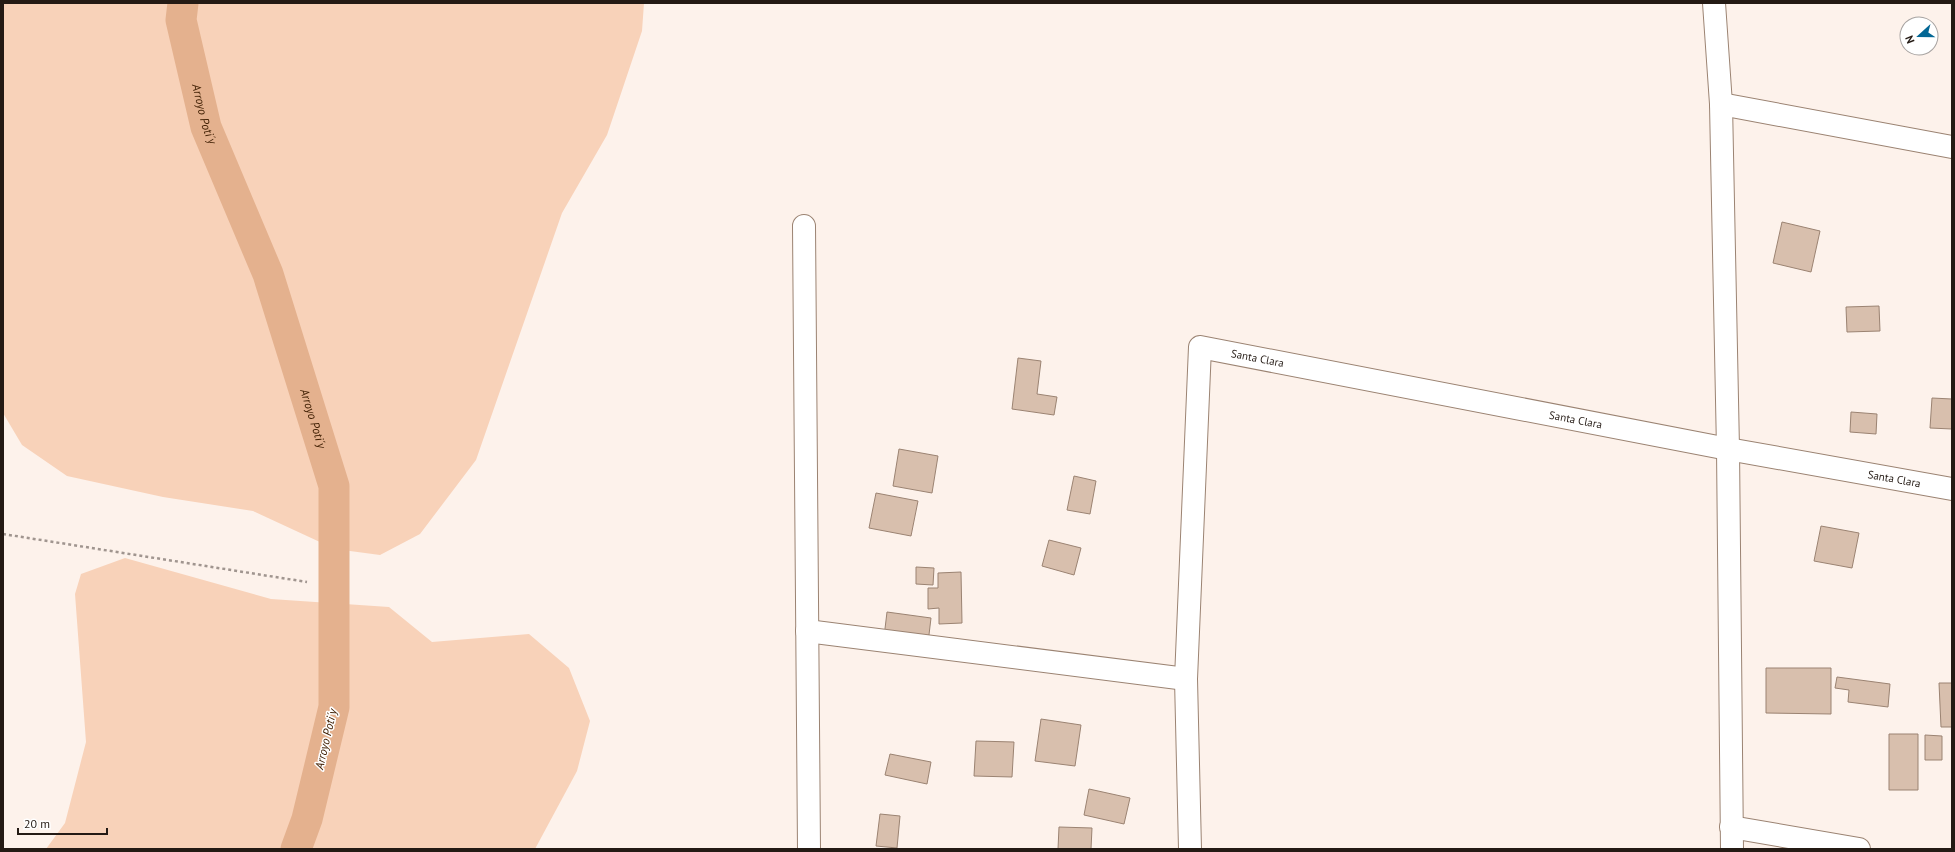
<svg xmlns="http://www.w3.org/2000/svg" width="1955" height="852" viewBox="0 0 1955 852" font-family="'PT Sans',sans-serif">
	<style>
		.green { fill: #f8d2b9 }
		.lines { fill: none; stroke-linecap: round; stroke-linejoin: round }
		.canal { stroke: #e4b18e; stroke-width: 31 }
		.building { fill: #d8bfad; stroke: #9b8372 }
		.street-casing { stroke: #9b8372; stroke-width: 24 }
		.path { stroke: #a0958f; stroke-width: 2.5; stroke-dasharray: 3 3; stroke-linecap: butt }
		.street { stroke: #fff; stroke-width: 22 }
		.labels { text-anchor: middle; stroke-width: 3; stroke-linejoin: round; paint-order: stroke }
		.street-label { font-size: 11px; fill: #241a14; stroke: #fff }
		.water-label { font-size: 12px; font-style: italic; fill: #422105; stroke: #fff }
	</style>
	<rect width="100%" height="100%" fill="#fdf2eb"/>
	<path class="green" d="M3,3H644L642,31L607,135L562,213L476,460L420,534L380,555L335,549L253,511L163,497L67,476L22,445L3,413Z
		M125,558L271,599L389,607L432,642L529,634L569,668L590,721L577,771L535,849H46L65,823L86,742L75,594L81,574Z"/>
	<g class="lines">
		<path class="canal" id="s1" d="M183,3L181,20L206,127L268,274L334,486V707L307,819L296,849"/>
	</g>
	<path class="building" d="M1782,222L1820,231L1811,272L1773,263Z
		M1879,306L1880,331L1847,332L1846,307Z
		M1018,358L1041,361L1037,394L1057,397L1054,415L1012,409Z
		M1932,398L1952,399V429L1930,428Z
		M1851,412L1877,414L1876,434L1850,432Z
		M899,449L938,456L932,493L893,486Z
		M1074,476L1096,481L1090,514L1067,510Z
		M876,493L918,501L911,536L869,528Z
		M1821,526L1859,533L1852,568L1814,561Z
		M1049,540L1081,548L1074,575L1042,566Z
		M916,567L934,568L933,585L916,584Z
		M961,572L962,623L939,624V608L928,609V588H938V573Z
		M887,612L931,618L928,643L884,637Z
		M1766,668H1831V714L1766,713Z
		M1837,677L1890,684L1888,707L1848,702L1849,690L1835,688Z
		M1939,683H1952V727H1941Z
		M1041,719L1081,725L1075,766L1035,761Z
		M1889,734H1918V790H1889Z
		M1925,735L1942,736V760H1925Z
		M976,741L1014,742L1012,777L974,776Z
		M890,754L931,762L927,784L885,775Z
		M1089,789L1130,798L1124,824L1084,815Z
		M880,814L900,816L897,848L876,846Z
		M1059,827L1092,828L1091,849H1058Z"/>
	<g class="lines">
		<defs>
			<g id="street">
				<path d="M1714,3L1721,104L1728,449L1732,849"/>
				<path d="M1721,104L1952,147"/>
				<path d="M804,226L809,849"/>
				<path d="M807,631L1186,679"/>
				<path d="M1731,827L1859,849"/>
				<path id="s2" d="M1190,849L1186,679L1200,347L1728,449L1952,489"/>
			</g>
		</defs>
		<use href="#street" class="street-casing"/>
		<path class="path" d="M3,534L307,582"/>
		<use href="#street" class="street"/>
	</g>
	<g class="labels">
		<g class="street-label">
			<text dy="4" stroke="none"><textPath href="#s2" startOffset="561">Santa Clara</textPath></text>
			<text dy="4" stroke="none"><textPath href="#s2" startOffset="885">Santa Clara</textPath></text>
			<text dy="4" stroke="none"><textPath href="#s2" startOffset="1209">Santa Clara</textPath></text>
		</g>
		<g class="water-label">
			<text dy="4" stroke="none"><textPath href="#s1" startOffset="114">Arroyo Poti´y</textPath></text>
			<text dy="4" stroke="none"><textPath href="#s1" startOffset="438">Arroyo Poti´y</textPath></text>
			<text transform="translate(326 739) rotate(-77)" y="4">Arroyo Poti´y</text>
		</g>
	</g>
	<rect width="1955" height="852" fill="none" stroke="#241a14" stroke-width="8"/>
	<g transform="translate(1919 36) rotate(249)"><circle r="19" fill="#ffffff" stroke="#a7a3a1"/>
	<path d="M0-3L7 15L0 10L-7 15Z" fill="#036795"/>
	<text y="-6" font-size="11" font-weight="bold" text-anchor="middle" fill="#241a14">N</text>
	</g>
	<path d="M18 828v6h89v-6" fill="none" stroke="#241a14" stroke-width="2"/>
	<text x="24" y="828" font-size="12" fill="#241a14" stroke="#ffffff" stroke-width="3" paint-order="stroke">20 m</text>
</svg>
